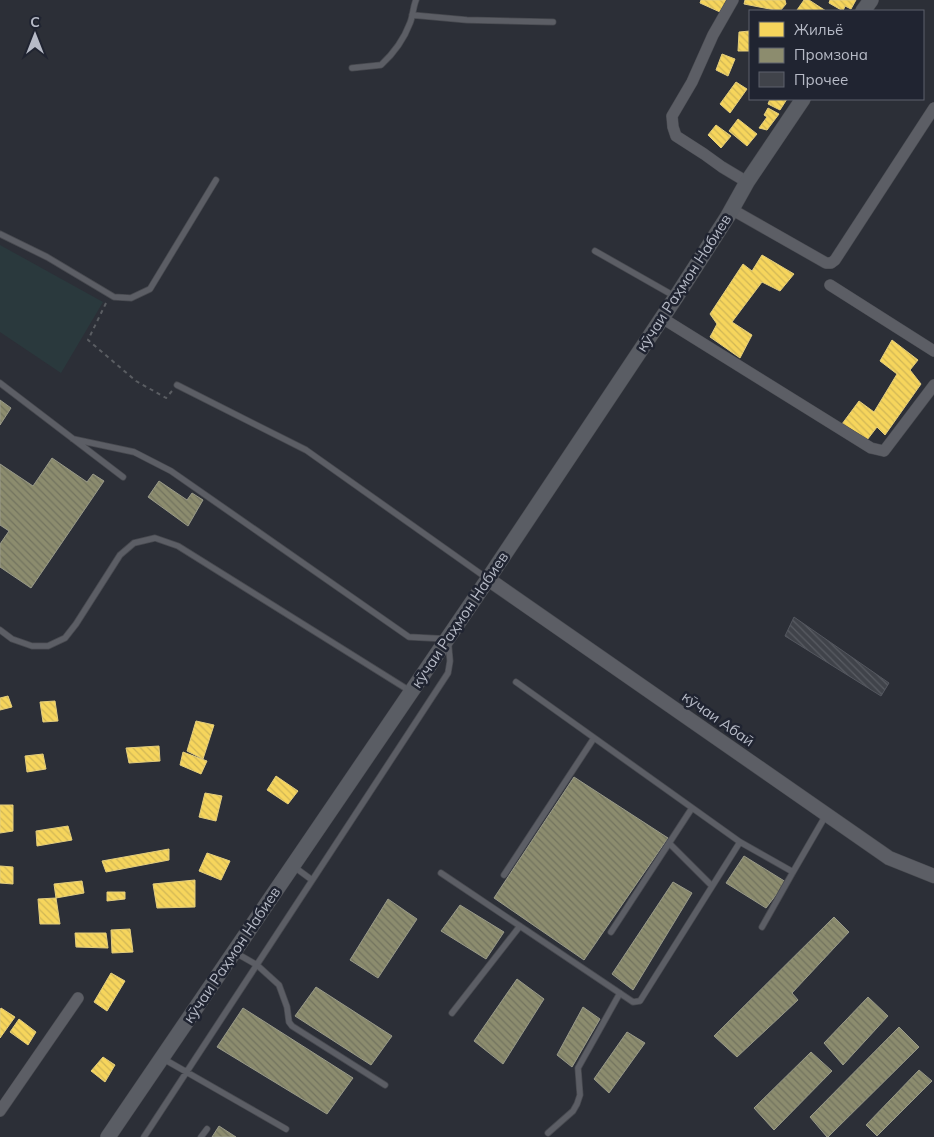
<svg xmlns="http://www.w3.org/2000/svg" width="934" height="1137" viewBox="0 0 934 1137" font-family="Mulish,sans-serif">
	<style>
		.park { fill: #2a393d }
		.homes { fill: url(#homes-back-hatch); stroke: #e3cd7c }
		.industry { fill: url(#industry-back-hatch); stroke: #999a89 }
		.building { fill: url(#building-back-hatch); stroke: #54575f }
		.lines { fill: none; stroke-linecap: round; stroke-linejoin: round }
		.service-casing { stroke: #484a50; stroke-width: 7 }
		.minor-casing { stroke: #484a50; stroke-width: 12 }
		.tertiary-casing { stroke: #484a50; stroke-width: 15 }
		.secondary-casing { stroke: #484a50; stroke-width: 16 }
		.path { stroke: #5a5d62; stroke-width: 2; stroke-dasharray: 4 4; stroke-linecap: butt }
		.service { stroke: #5c5e65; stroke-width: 5.5 }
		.minor { stroke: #5c5e65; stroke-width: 11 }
		.tertiary { stroke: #5c5e65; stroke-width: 14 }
		.secondary { stroke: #5a5d64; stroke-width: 15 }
		.labels { text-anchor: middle; stroke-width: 5; stroke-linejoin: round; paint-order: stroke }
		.street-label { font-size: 15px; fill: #b7bbc7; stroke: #202431 }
	</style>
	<defs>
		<pattern id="homes-back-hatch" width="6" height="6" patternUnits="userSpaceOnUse" patternTransform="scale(1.25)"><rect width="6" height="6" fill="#f6d55c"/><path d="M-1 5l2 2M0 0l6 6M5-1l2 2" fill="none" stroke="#d0b656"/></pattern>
		<pattern id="industry-back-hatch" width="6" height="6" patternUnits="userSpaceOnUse" patternTransform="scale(1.25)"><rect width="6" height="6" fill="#8c8c6e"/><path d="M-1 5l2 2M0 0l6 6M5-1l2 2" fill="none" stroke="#72735f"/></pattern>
		<pattern id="building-back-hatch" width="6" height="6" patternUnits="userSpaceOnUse" patternTransform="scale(1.25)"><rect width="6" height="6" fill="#40434a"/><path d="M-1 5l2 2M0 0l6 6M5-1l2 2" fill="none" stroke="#595c63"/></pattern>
	</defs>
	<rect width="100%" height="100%" fill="#2c2f37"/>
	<path class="park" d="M0,245L103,302L61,373L0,332Z"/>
	<path class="homes" d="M701,0H727L720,12L700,3Z
		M745,0H785L786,4L780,11L744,4Z
		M804,0H809L826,11H799L797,10Z
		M830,0H856L851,9L845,6L843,11L829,3Z
		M750,31V51H738L739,32Z
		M722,54L735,59L728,76L716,70Z
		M736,82L747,89L730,113L720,104Z
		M770,99H787L780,110L768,104Z
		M768,108L779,114L767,130L759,128L767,117L764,115Z
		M738,119L757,134L747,146L729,131Z
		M716,125L731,136L721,148L708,135Z
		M762,255L794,274L780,291L762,282L732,322L752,335L740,358L710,337L717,324L710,314L743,264L752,271Z
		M892,340L918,360L910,370L921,384L885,435L877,427L867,440L842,424L859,401L874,412L897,374L880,361Z
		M8,696L12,707L0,710V698Z
		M55,701L58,721L43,722L40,702Z
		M196,721L214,725L203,759L187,751Z
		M159,746L160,761L129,763L126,748Z
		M183,752L207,761L201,774L180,765Z
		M43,754L46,769L27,772L25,756Z
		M276,776L298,791L288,804L267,790Z
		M205,793L222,796L216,821L199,817Z
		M0,805H13V831L0,833Z
		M68,826L72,840L37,846L36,831Z
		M169,849V860L106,872L102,861Z
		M207,853L230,861L221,880L199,871Z
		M0,866L13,867V884L0,883Z
		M195,880V907L157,908L153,884Z
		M82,881L84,893L56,898L54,884Z
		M107,892H125V899L107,901Z
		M56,898L60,924H40L38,899Z
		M130,929L133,952L112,953L111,930Z
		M75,933H106L108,948L76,947Z
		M111,973L125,981L107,1011L94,1002Z
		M1,1008L15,1017L0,1038V1010Z
		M19,1019L36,1032L28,1045L10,1032Z
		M103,1057L115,1065L105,1082L91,1071Z"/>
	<path class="industry" d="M0,400L11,408L0,425Z
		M52,458L87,482L93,474L104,481L31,588L0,567V544L9,531L0,525V464L33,486Z
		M159,481L187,500L192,493L203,500L188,526L148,497Z
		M574,777L668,838L584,960L494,898Z
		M744,856L786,882L766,908L726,883Z
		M673,882L692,893L633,990L612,974Z
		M388,899L417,919L378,978L350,960Z
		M460,905L504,932L486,959L441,931Z
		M834,917L849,932L792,993L798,1000L737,1057L714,1036Z
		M517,979L544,999L503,1064L474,1041Z
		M316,987L392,1036L371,1065L295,1016Z
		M868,997L888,1016L843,1065L824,1043Z
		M583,1007L600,1019L572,1067L557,1055Z
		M243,1008L353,1078L327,1114L217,1047Z
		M899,1027L919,1047L828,1137H827L810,1117Z
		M627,1032L645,1043L609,1093L594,1079Z
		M811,1052L832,1071L774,1130L754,1108Z
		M919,1070L932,1081L877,1136L866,1125Z
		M219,1126L236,1137H212Z"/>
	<path class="building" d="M794,617L889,683L881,696L785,636Z"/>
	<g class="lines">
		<defs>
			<path id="service" d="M412,15L467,20L553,22
				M352,68L381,65C393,54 404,39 410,23C413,16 413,7 416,0
				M0,234L47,257L114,297L131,298L150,289L216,180
				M595,251L676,297
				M0,383L123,477
				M177,385L306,450L488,579
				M73,439L134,452L171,471L409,637L448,639L450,661L448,673L144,1137
				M0,630L12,639L32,646H48L65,638L76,624L120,555L134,543L155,538L178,546L410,691
				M516,682L740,842L793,872L826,815
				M669,843L712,886
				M293,866L312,880
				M441,873L633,1002L640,1001L740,842
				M504,875L594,738
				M762,927L793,872
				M611,932L692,808
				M236,953L257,965L279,985L287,1007L289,1022L292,1026L385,1085
				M452,1013L520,926
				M162,1058L286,1129
				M548,1133L573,1111L577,1104L580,1095L578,1068L620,993
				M201,1137L207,1129"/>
			<path id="minor" d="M733,0L713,35L692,82L672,116L673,127L676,136L704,154L722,167L747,182
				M731,209L826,263H831L835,260L934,108
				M830,285L934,351
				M662,318L871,448L884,451L934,385
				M0,1111L78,998"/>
			<path id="tertiary" d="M488,579L889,858L934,876"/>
			<path id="secondary" d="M863,11L871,0
				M108,1137L488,579L676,297L728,216L747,182L803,99"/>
		</defs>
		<use href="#service" class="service-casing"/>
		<use href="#minor" class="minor-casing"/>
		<use href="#tertiary" class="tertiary-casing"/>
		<use href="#secondary" class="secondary-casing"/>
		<path class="path" d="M106,303L88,340L136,381L166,398L172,391"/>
		<use href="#service" class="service"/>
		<use href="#minor" class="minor"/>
		<use href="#tertiary" class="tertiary"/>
		<use href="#secondary" class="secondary"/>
	</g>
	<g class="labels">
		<g class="street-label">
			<text transform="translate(684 283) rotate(-57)" y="5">кӯчаи Раҳмон Набиев</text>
			<text transform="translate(460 620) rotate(-56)" y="5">кӯчаи Раҳмон Набиев</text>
			<text transform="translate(718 719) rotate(35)" y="5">кӯчаи Абаӣ</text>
			<text transform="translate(232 955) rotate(-56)" y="5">кӯчаи Раҳмон Набиев</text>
		</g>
	</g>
	<rect x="749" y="10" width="175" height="90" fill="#202431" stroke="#5c606d"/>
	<rect x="759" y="22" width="25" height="15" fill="#f6d55c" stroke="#5c606d"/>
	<text x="794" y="35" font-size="15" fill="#b7bbc7">Жильё</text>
	<rect x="759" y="48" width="25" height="15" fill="#8c8c6e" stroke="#5c606d"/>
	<text x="794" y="60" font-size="15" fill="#b7bbc7">Промзона</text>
	<rect x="759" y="72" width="25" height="15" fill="#40434a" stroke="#5c606d"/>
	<text x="794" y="85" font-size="15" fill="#b7bbc7">Прочее</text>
	<g transform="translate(35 35)" stroke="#202431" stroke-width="4" paint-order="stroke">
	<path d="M0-4L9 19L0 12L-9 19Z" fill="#b7bbc7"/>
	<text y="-8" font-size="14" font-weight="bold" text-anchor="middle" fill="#b7bbc7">С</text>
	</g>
</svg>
